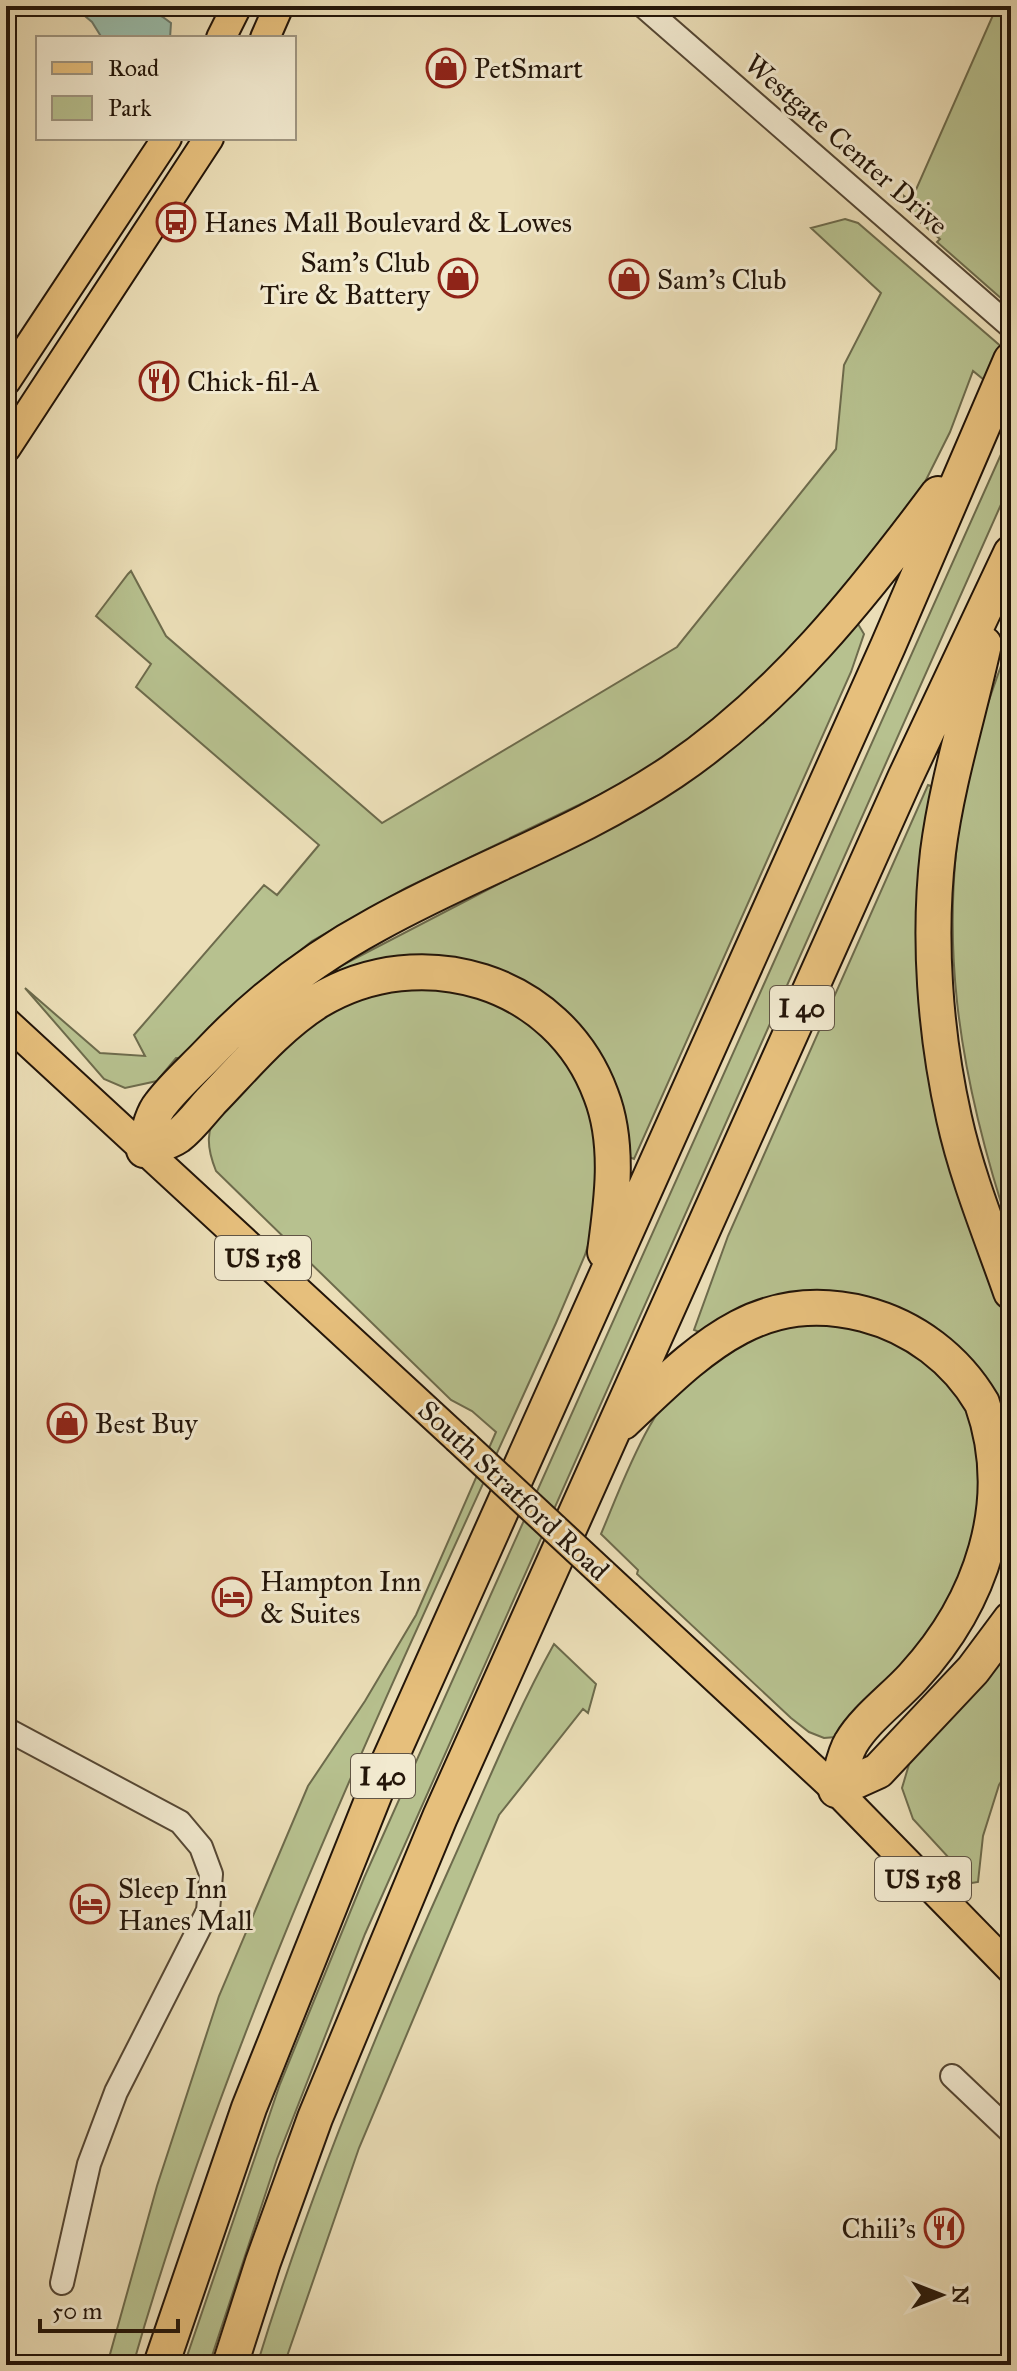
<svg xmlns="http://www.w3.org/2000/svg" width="1017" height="2371" viewBox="0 0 1017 2371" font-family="'IM FELL Great Primer',serif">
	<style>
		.green { fill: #b7c18f; stroke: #6d6b4c; stroke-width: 2 }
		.water { fill: #99bcaa; stroke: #6a796a; stroke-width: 2 }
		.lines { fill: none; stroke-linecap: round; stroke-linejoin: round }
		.minor-casing { stroke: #554734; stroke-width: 26 }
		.major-casing { stroke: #231509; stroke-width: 32 }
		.highway-casing { stroke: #231509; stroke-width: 38 }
		.minor { stroke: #f2ead0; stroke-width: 22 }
		.major { stroke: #e6bf7c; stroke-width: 28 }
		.highway { stroke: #e6bf7c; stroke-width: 34 }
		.major-bridge-casing { stroke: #231509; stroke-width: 32; stroke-linecap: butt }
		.major-bridge { stroke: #e6bf7c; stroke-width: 28 }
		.labels { text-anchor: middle; stroke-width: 6; stroke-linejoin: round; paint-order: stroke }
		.shield { fill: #f2ead0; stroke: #615545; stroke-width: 2 }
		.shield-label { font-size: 26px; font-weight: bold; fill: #231509 }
		.poi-label { font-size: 28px; fill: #231509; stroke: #f2ead0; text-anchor: start }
		.street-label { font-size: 28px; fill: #231509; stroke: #f2ead0 }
	</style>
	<rect width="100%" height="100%" fill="#ebdeb7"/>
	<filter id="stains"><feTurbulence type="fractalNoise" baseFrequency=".0025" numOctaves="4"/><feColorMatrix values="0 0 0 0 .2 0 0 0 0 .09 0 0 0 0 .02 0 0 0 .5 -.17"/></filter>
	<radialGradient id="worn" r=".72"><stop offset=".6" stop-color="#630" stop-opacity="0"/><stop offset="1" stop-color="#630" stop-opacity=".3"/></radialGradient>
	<path class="green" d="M997,6H1011V307L937,242L940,239L913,216L908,200L904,199V196L911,201Z
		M845,219L858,223L1011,355V402L973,371L950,432L915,502L773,676L639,776L406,888L312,941L241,998L179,1058H176L157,1081L125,1088L104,1079L25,988L100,1053L145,1056L134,1035L264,885L277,895L319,845L136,687L151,664L96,616L128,574L131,571L166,636L382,823L677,647L836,449L844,365L881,293L811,228Z
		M1011,432V482L365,1934L277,2159L209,2365H184L280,2084L364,1878Z
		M858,624L864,634L851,672L634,1159L624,1155L529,988L341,978L338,972H329L616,823Z
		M1011,638V1234C959,1077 933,930 970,766C980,722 996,680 1011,638Z
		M928,785L939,789L933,821L977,1237L1011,1327V1445L1001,1420L871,1305L702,1333L694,1330L728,1236Z
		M379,986H467L555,1037L600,1123V1206L585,1255L556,1323C402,1665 236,2004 133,2365H107L157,2186L219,1996L308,1786L365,1701L416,1615L496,1432L472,1411L451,1400L216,1171C206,1146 206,1131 219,1107L331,1006Z
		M793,1321L872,1326L949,1372L992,1463L966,1592L836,1737L824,1738L809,1732L791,1718L637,1574L638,1570L601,1534C627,1472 652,1398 708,1357C731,1340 766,1332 793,1321Z
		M554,1644L596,1684L588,1713L583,1709L499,1815L359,2148L284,2365H257C309,2195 376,2031 449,1869C483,1794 514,1716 554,1644Z
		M1011,1648V1766L999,1785L983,1836L978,1882L972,1883L913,1819L902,1788L910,1761Z"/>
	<path class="water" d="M73,6C107,6 144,0 171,23L170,38H102L92,22Z"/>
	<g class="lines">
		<defs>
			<path id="minor" d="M643,6L1011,327
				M6,1729L180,1822L201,1847L211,1874L208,1911L116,2092L89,2164L62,2283
				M952,2076L1011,2132"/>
			<path id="major" d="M221,38L237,6
				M265,38L279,6
				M6,381L167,138
				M6,448L209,138
				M6,1022L457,1438
				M627,1596L836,1790L1011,1969"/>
			<path id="highway" d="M984,644C969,713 947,781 938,852C928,938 935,1033 954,1118C967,1177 991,1235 1011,1292
				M144,1150C148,1136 151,1116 160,1105C174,1086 194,1069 210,1052C257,1002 316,957 377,924C474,870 580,834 672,772C780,699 861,597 938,494
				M144,1150C154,1146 168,1143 178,1136C190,1127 201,1112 211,1101C245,1066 277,1027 318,1001C421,939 559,980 601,1095C620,1144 612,1201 605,1252
				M623,1422C694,1356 755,1286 864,1314C914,1327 956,1359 982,1403C1017,1502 981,1603 913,1677C894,1698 865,1719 851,1743C843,1756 841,1776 836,1790
				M836,1790L878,1771L973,1670L1011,1619
				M161,2365L249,2108L377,1788L888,646L1011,360
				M230,2365L263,2262L315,2118L440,1817L905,778L1011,553"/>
		</defs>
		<use href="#minor" class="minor-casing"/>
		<use href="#major" class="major-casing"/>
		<use href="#highway" class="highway-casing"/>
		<use href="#minor" class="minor"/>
		<use href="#major" class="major"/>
		<use href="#highway" class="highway"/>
		<defs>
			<path id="major-bridge" d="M457,1438L627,1596"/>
		</defs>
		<use href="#major-bridge" class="major-bridge-casing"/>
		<use href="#major-bridge" class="major-bridge"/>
	</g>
	<defs>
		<symbol id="shop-ring" viewBox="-11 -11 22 22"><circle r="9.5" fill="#f2ead0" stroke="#8f2418" stroke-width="1.5"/><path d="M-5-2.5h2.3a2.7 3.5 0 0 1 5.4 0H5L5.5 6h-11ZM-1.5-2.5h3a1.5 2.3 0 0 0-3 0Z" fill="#8f2418"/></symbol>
		<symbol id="bus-ring" viewBox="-11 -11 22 22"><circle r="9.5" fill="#f2ead0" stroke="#8f2418" stroke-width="1.5"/><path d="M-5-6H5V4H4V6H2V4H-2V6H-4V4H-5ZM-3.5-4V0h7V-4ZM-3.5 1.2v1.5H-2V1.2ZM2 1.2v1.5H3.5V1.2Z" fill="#8f2418"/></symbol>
		<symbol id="restaurant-ring" viewBox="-11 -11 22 22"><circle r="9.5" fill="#f2ead0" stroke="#8f2418" stroke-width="1.5"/><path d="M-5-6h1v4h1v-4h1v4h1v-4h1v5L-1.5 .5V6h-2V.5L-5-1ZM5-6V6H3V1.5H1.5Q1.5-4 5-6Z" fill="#8f2418"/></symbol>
		<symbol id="hotel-ring" viewBox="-11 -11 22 22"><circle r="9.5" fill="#f2ead0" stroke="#8f2418" stroke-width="1.5"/><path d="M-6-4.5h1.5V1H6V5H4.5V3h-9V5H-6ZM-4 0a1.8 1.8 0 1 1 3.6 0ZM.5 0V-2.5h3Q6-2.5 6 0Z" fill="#8f2418"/></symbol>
	</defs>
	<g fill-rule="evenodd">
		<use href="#shop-ring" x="424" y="46" width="44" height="44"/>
		<use href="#bus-ring" x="154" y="200" width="44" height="44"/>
		<use href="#shop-ring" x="436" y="256" width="44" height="44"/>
		<use href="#shop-ring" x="607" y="257" width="44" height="44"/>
		<use href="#restaurant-ring" x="137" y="359" width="44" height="44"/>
		<use href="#shop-ring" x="45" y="1401" width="44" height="44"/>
		<use href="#hotel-ring" x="210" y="1575" width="44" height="44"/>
		<use href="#hotel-ring" x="68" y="1882" width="44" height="44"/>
		<use href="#restaurant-ring" x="922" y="2206" width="44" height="44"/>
	</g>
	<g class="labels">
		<g class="shield">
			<rect x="770" y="986" width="64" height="44" rx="6"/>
			<rect x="215" y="1236" width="96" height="44" rx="6"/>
			<rect x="351" y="1754" width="64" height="44" rx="6"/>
			<rect x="875" y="1857" width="96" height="44" rx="6"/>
		</g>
		<g class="shield-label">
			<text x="802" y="1017">I 40</text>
			<text x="263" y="1267">US 158</text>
			<text x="383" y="1785">I 40</text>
			<text x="923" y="1888">US 158</text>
		</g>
		<g class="poi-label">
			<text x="474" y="78">PetSmart</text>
			<text x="204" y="232">Hanes Mall Boulevard &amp; Lowes</text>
			<text x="430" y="272" text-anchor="end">Sam's Club<tspan x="430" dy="32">Tire &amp; Battery</tspan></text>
			<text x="657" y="289">Sam's Club</text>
			<text x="187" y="391">Chick-fil-A</text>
			<text x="95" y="1433">Best Buy</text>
			<text x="260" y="1591">Hampton Inn<tspan x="260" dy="32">&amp; Suites</tspan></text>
			<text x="118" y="1898">Sleep Inn<tspan x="118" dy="32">Hanes Mall</tspan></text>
			<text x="916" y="2238" text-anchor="end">Chili's</text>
		</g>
		<g class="street-label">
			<text transform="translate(847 144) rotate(41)" y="10">Westgate Center Drive</text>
			<text transform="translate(514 1490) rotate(43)" y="10">South Stratford Road</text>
		</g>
	</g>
	<rect width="1017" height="2371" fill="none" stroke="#ebdeb7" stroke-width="32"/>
	<rect x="8" y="8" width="1001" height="2355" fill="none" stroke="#231509" stroke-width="4"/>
	<rect x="16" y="16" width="985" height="2339" fill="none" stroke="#231509" stroke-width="2"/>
	<rect x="36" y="36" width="260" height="104" fill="#f2ead0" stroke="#9f9580" stroke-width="2"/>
	<rect x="52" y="62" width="40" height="12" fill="#e6bf7c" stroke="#9f9580" stroke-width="2"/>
	<text x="108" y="76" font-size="24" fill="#231509">Road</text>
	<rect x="52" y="96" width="40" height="24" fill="#b7c18f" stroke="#9f9580" stroke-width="2"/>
	<text x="108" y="116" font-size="24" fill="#231509">Park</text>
	<g transform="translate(941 2295) rotate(90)" stroke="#f2ead0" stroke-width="6" paint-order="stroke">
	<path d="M0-6L14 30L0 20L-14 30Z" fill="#231509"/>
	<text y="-12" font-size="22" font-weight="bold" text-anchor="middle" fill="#231509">N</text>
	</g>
	<path d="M40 2319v12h138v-12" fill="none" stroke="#231509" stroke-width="4"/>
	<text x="52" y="2319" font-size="24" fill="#231509" stroke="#f2ead0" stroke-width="6" paint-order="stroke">50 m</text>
	<rect width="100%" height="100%" filter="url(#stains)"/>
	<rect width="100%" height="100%" fill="url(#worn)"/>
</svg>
